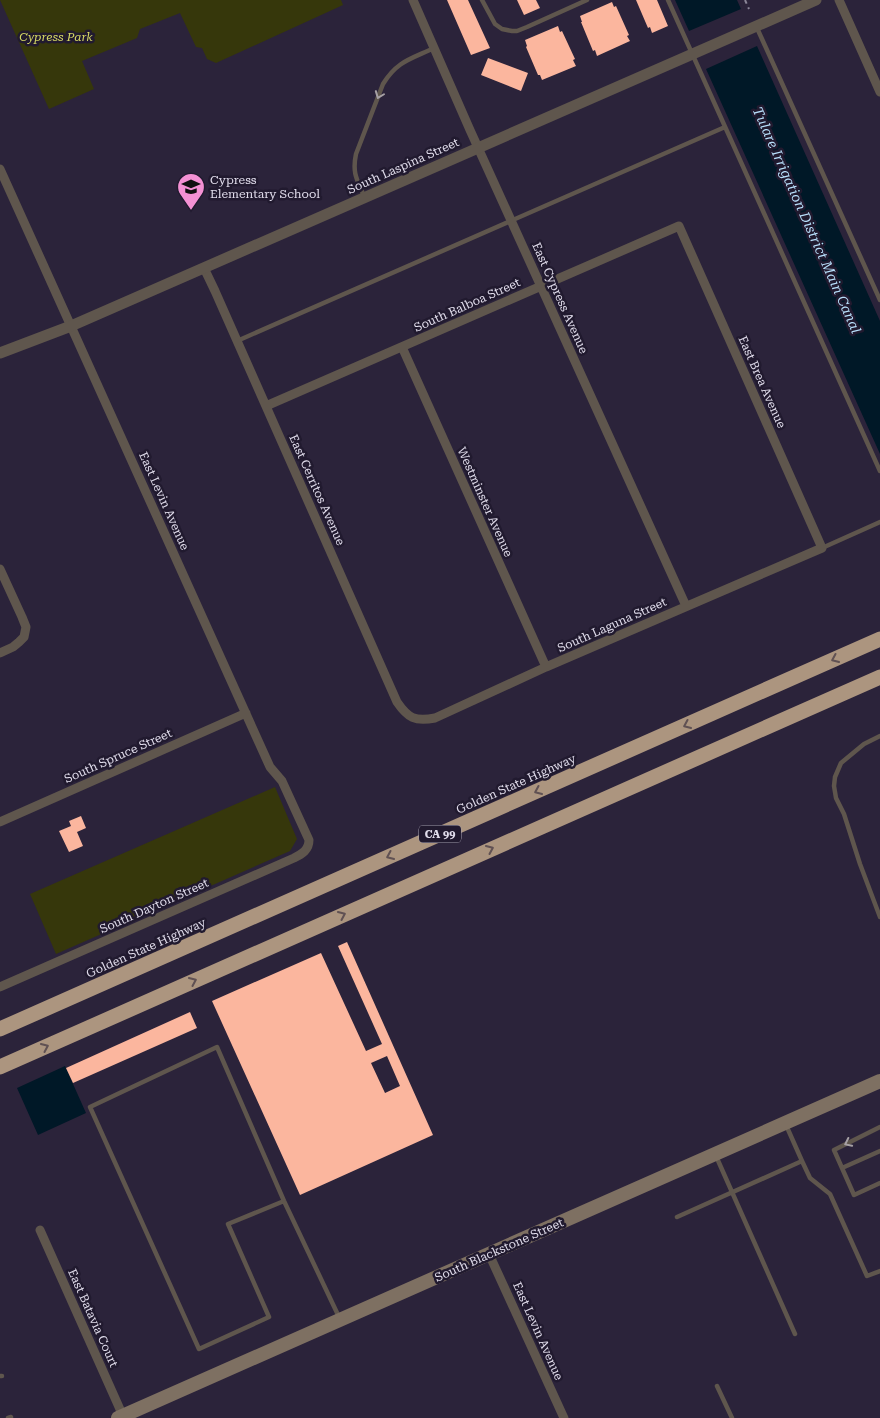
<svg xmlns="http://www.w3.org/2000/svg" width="880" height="1418" viewBox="0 0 880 1418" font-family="'Roboto Serif',serif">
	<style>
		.green { fill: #36370b }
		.water { fill: #001827 }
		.building { fill: #fbb69e; fill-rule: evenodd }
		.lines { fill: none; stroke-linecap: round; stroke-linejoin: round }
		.path { stroke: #8c8799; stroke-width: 2; stroke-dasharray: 4 4; stroke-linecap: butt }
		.service { stroke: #5f564d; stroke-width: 4.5 }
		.minor { stroke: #5f564d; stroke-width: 9 }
		.tertiary { stroke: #5f564d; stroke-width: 11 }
		.secondary { stroke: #7e7062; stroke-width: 14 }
		.motorway { stroke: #ac957f; stroke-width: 15 }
		.oneway { stroke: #a6a0a4 }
		.oneway2 { stroke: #605153 }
		.labels { text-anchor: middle; stroke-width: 5; stroke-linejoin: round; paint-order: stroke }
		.shield { fill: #211a2f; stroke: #a7a2b3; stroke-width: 1 }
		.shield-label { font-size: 11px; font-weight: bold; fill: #e0dceb }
		.park-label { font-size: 12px; font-style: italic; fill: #d6d964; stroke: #211a2f }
		.street-label { font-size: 12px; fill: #e0dceb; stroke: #211a2f }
		.poi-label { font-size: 12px; fill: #e0dceb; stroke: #211a2f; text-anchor: start }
		.water-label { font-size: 14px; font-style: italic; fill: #b7defa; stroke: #211a2f }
	</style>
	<rect width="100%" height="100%" fill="#2b233a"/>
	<path class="green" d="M0,0H341L343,5L216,63L207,59L202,48L196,47L180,13L140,29L137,38L82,61L94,89L49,109Z
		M275,787L297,839L290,851L56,954L30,894Z"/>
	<path class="water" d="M675,0H737L741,9L689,31Z
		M757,46L880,321V454L706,69Z
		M65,1066L86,1113L38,1135L17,1088Z"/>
	<path class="building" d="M447,0H468L490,48L471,55Z
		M517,0H536L540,8L524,15Z
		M636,0H657L668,26L652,33L650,27L648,28Z
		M612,2L614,7L616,6L629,35L627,36L630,41L597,56L595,50L593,51L581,22H582L580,16Z
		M558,26L560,32L562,31L575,59L573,60L576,66L542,80L540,75H538L526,47L527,46L525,40Z
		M488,58L528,73L521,91L481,75Z
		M81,816L86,828L77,832L83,846L69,852L59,831L71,826L69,821Z
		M347,942L433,1135L300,1195L212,1001L321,953L366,1051L382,1044L338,946ZM387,1056L400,1086L385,1093L371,1063Z
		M190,1012L197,1028L73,1083L66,1068Z"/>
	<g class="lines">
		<path class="path" d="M745,0L749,9"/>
		<path class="service" d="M482,0L495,24L502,29L512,31H517L527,27L587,0
			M668,0L880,471
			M757,28L880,300
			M364,196C357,180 352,173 356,154L383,84C397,61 411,59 434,48
			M237,341L725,127
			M822,548L880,522
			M880,917L860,864L844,814L836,798L834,786L835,777L841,763L864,744L880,736
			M880,1127L834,1150L854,1195L880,1183
			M716,1156L795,1334
			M802,1161L810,1178L830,1194L867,1276L880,1271
			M842,1168L880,1151
			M284,1201L228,1224L269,1317L199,1349L90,1107L217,1047L284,1201L339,1317
			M677,1217L802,1161L786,1125
			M0,1376H2
			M717,1386L732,1418
			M8,1418L11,1417"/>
		<path class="minor" d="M413,0L470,130L686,606
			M839,0L880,92
			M0,169L270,767L282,781L309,840C309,850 302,854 294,858L0,987
			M204,268L215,291L397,702C408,718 415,722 435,718L546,667L822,548L679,226L266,406
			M402,347L546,667
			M0,569L22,617L26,627L24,637L19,642L13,647L0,653
			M0,822L246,713
			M40,1230L123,1416
			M489,1254L564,1418"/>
		<path class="tertiary" d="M0,353L71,326L816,0"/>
		<path class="secondary" d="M118,1418L880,1081"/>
		<path class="motorway" d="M0,1029L880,639
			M0,1067L880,677"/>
	</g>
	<defs><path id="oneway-chevron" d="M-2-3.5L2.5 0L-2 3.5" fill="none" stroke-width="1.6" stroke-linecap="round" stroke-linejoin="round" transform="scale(1.25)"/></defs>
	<g class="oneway">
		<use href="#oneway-chevron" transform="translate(379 95) rotate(111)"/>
		<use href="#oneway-chevron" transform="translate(848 1143) rotate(154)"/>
	</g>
	<g class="oneway2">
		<use href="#oneway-chevron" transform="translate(835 659) rotate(156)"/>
		<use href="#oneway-chevron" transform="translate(687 725) rotate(156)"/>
		<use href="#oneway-chevron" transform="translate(538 791) rotate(156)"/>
		<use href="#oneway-chevron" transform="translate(490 849) rotate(-24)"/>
		<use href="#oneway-chevron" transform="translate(390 856) rotate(156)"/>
		<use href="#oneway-chevron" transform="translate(342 915) rotate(-24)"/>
		<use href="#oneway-chevron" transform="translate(193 981) rotate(-24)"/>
		<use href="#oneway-chevron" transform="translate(45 1047) rotate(-24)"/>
	</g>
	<defs>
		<symbol id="school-pin" viewBox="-11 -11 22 30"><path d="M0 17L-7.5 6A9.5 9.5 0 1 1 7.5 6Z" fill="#f491d4" stroke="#211a2f"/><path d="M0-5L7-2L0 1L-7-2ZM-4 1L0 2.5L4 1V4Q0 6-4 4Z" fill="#111"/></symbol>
	</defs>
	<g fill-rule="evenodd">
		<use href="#school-pin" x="175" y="171" width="32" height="43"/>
	</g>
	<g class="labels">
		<rect class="shield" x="419" y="825.5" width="42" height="17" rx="4"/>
		<g class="shield-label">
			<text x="440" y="838">CA 99</text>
		</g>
		<g class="park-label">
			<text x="56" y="41">Cypress Park</text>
		</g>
		<g class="street-label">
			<text transform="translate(403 166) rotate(-24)" y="4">South Laspina Street</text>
			<text transform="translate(560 298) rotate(66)" y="4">East Cypress Avenue</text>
			<text transform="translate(467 305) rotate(-24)" y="4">South Balboa Street</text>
			<text transform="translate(762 382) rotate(66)" y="4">East Brea Avenue</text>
			<text transform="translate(317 490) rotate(66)" y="4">East Cerritos Avenue</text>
			<text transform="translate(164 501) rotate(66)" y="4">East Levin Avenue</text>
			<text transform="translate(485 502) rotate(66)" y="4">Westminster Avenue</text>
			<text transform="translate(612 625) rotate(-24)" y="4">South Laguna Street</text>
			<text transform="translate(118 756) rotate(-24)" y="4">South Spruce Street</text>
			<text transform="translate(516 784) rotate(-24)" y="4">Golden State Highway</text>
			<text transform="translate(154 906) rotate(-24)" y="4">South Dayton Street</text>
			<text transform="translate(146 948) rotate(-24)" y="4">Golden State Highway</text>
			<text transform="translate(499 1250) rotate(-24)" y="4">South Blackstone Street</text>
			<text transform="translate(93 1318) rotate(66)" y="4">East Batavia Court</text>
			<text transform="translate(538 1331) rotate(66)" y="4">East Levin Avenue</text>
		</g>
		<g class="poi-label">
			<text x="210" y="184">Cypress<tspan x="210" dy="14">Elementary School</tspan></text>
		</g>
		<g class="water-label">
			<text transform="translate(807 220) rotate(66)" y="5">Tulare Irrigation District Main Canal</text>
		</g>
	</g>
</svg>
